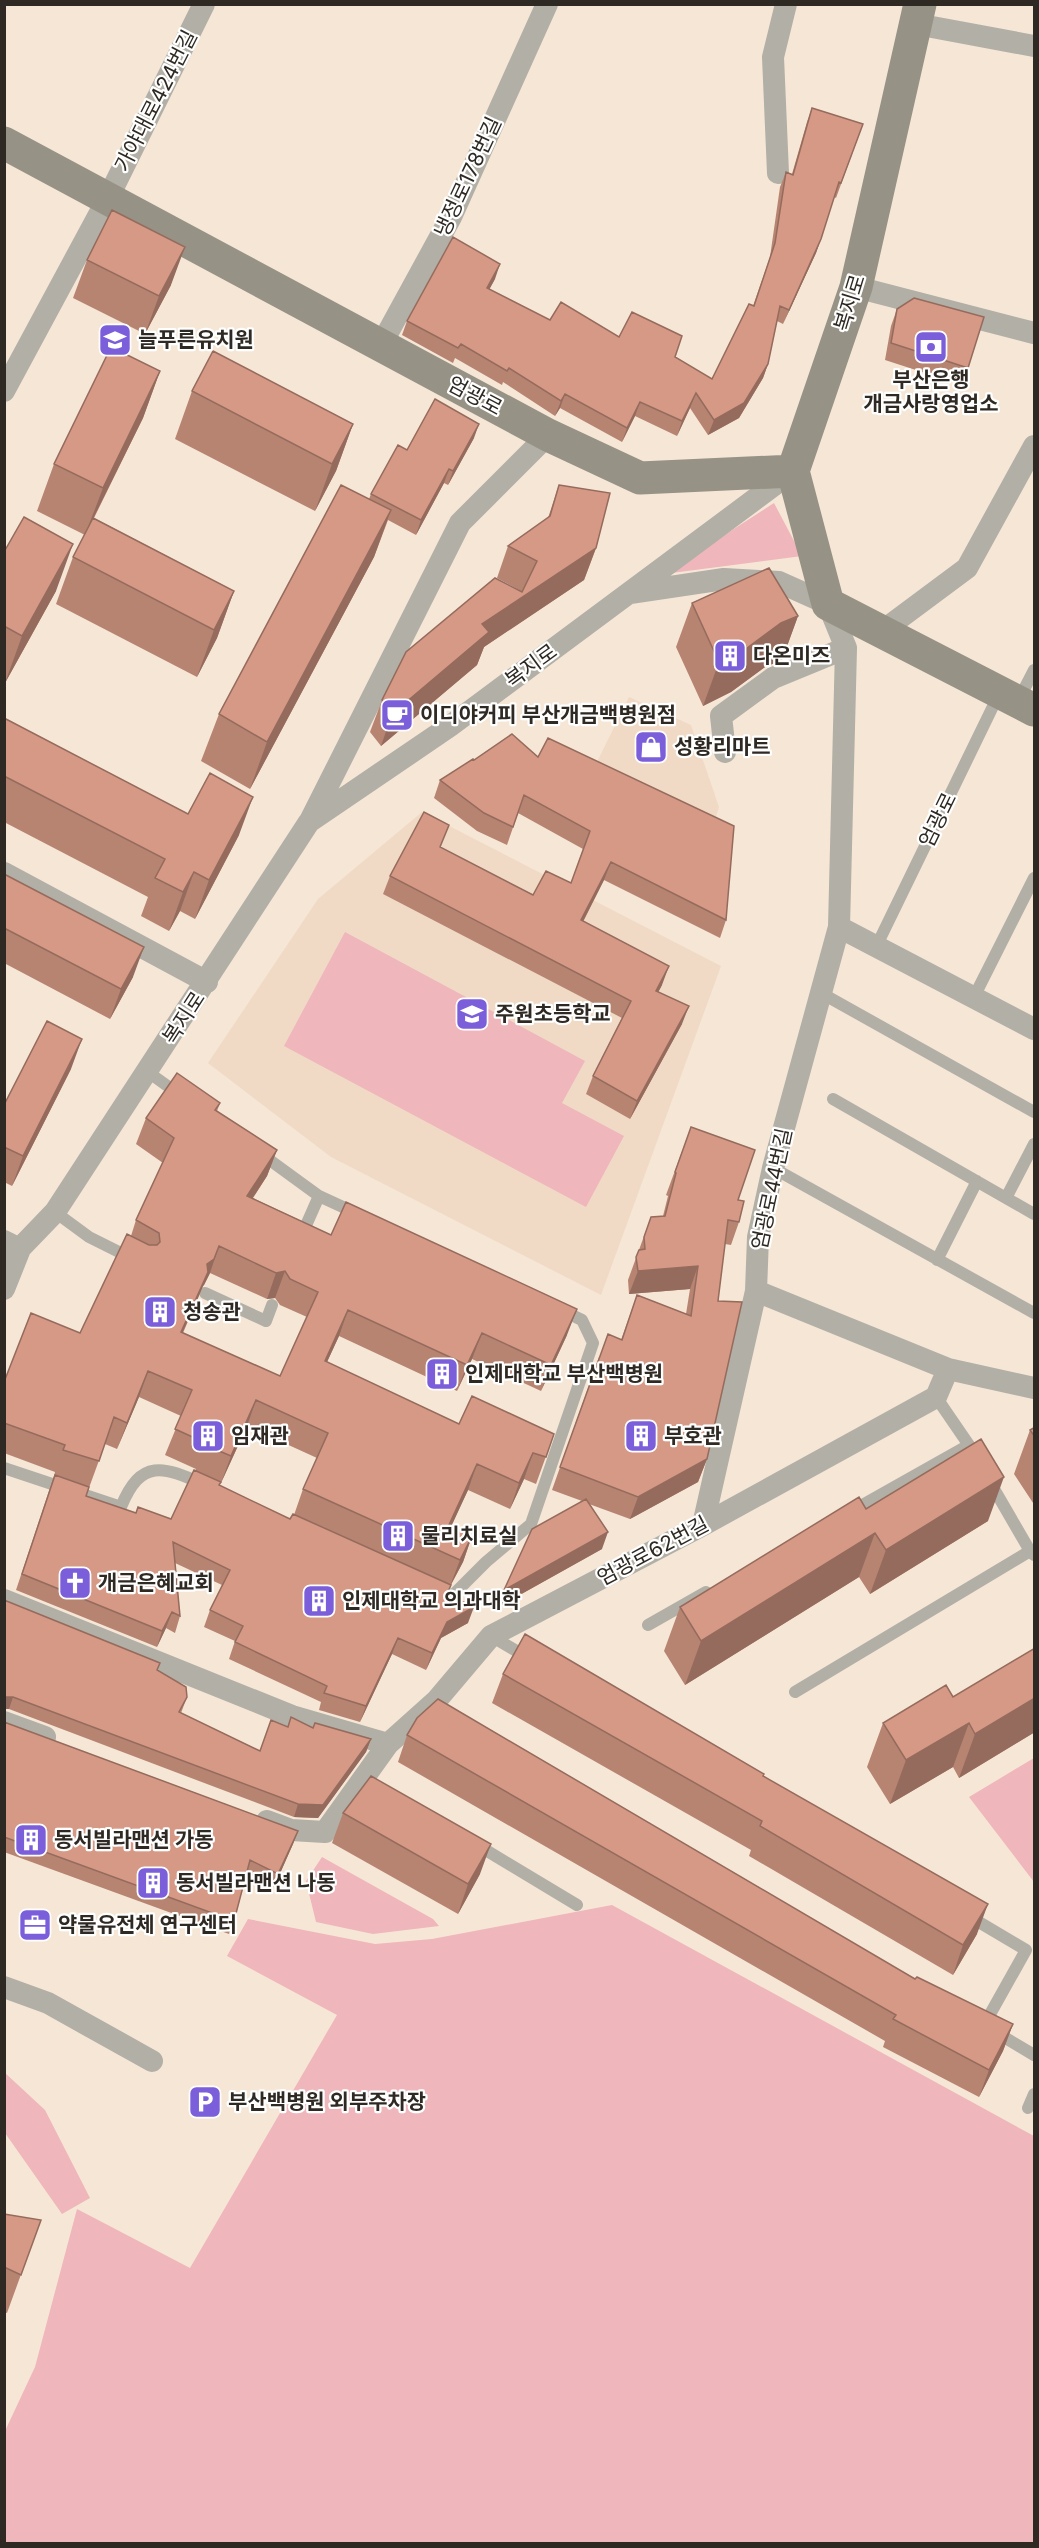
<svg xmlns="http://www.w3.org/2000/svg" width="1039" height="2548" viewBox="0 0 1039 2548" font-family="Inter,'Noto Sans KR',sans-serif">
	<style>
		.built { fill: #f0dac5 }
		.green { fill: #efb6bb }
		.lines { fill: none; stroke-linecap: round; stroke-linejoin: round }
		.lane { stroke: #b1afa6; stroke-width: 12 }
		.street { stroke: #b1afa6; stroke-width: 22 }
		.secondary { stroke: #969286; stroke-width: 33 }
		.wall { fill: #b78472; fill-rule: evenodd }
		.shaded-wall { fill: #956b5d }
		.building { fill: #d59985; stroke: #956b5d; stroke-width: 1.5; fill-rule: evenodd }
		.labels { text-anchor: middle; stroke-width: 4.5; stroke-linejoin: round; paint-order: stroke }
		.street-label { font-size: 21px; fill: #2f2923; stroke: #fff }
		.poi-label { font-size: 21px; font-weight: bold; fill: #2f2923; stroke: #fff; text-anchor: start }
	</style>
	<rect width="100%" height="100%" fill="#f6e6d6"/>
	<path class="built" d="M629,697L691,725L719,807L712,830L593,770Z
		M422,812L721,966L601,1295L331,1157L208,1063L318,899Z"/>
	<path class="green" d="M774,503L802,556L664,574Z
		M345,932L585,1061L562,1103L624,1136L586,1207L284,1046Z
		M1034,1758V1882L969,1797Z
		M322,1857L433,1919L439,1926L373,1934L316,1922L306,1881Z
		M612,1905L1034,2136V2543H5V2431L35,2367L77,2209L190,2268L337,2015L227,1956L248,1919L375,1944L432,1939Z
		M4,2072L45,2110L90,2198L62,2214L5,2133Z"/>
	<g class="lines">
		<path class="lane" d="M1018,701L1034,670
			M876,947L999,694
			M821,993L1034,1112
			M974,997L1034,878
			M148,1072L180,1095
			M833,1099L1034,1214
			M260,1153L319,1196L300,1239
			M773,1168L1034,1313
			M319,1196L358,1214
			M1006,1198L1034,1144
			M55,1212L89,1237L131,1258
			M937,1260L977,1181
			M205,1293L266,1321L272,1305
			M936,1397L973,1451
			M4,1468L121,1507C141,1458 163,1466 205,1485
			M990,1482L1030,1551
			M850,1512L969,1445
			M435,1588L452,1596L486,1562L531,1524L593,1343L582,1320L561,1310
			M648,1625L706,1592
			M491,1636L530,1659
			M795,1692L1030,1551L1034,1555
			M474,1843L577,1905
			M967,1915L1026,1950L984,2025
			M994,2031L1034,2055
			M1028,2108L1034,2094"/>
		<path class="street" d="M916,24L1034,46
			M778,173L773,57L786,4
			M856,287L1034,333
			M381,345L451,217L547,4
			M4,391L108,198L204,4
			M630,593L724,579L779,582L828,604L846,648L839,927L773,1168L758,1237L756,1291L703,1525
			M881,632L967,568L1034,446
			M725,752L721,716L773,678L846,648
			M310,821L460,523L548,435
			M4,873L207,982
			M839,927L1034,1029
			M4,1241L20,1249L4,1289
			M4,1265L55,1212L309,822L450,726L793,471
			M756,1291L948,1369L1034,1388
			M4,1600L292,1716L388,1744
			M4,1722L45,1737
			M267,1821L291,1830L325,1832L388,1744L436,1701L491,1636L703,1525L936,1397L948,1369
			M4,1987L48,2003L152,2061"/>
		<path class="secondary" d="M4,143L548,435L640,478L793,471
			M793,471L856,287L920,4
			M793,471L828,604L1034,710"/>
	</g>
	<path class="wall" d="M812,108L863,124L836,198L834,197L816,253L783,324L777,321L768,364L763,378L739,418L708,435L690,408L677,436L635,416L622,442L560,408L555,416L503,382L502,385L455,358L453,363L402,335L407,321L495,279L489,289L550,320L619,337L675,357L712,379L753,306L770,257L780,187L786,172L792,174L807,122Z
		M87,260L171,285L145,334L73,298Z
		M897,309L968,368L962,385L885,360L891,326Z
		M160,371L143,418L94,518L234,591L217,638L197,677L56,604L73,557L85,535L37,511L54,464Z
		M192,391L353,424L336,471L315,511L175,439Z
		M474,438L448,485L444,483L416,535L388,520L374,557L250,789L201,761L219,714L369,499L371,494L407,450Z
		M559,485L596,548L584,580L484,647L477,665L381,746L370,732L382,700L519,590L497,578L508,546L548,518Z
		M4,552L56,591L5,683H4Z
		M692,603L798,616L782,660L765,667L731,692L703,706L676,647Z
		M4,718L188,814L239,835L195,919L180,911L169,931L141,916L148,897L4,822Z
		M538,757L726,920L720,938L604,880L583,922L662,985L658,992L682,1024L630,1119L586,1094L593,1076L622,1018L383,894L390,876L440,848L533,895L571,883L583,849L518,813L507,845L477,831L434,798L440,780L474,760Z
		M4,874L133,977L110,1019L4,963Z
		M71,1069L12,1186L4,1182V1105Z
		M220,1103L217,1111L277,1150L267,1176L253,1198L331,1235L567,1335L541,1391L472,1359L457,1391L339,1336L327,1362L459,1424L554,1434L536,1484L524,1479L510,1509L468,1490L451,1526L472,1536L463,1562L451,1585L447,1594L468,1623L441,1638L426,1670L392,1654L360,1722L319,1710L321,1702L229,1659L235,1641L204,1627L210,1610L222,1585L175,1563L180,1616L175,1633L166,1628L157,1647L16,1590L54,1476L55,1472L4,1453V1382L80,1333L131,1236L136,1220L163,1163L136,1144L146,1118ZM210,1273L267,1299L275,1298L280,1305L307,1317L280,1376L183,1333L203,1286L204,1285ZM139,1397L181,1416L165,1455L196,1469L171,1519L138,1507L136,1513L86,1496L105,1444L117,1449ZM247,1426L317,1458L303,1489L294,1515L290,1519L219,1485L220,1482L221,1483Z
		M691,1127L738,1200L739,1222L731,1245L725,1244L718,1301L707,1459L698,1482L630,1519L589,1504L602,1549L498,1607L582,1501L552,1490L599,1357L621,1340L637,1295L686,1314L690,1289L629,1294L628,1280L651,1217L663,1216L668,1196L666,1195Z
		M1035,1427V1506L1014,1474L1030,1430Z
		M866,1509L988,1521L870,1594L859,1577L685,1685L664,1651L680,1607Z
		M4,1600L157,1670L187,1697L181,1713L260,1751L288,1727L291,1717L313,1728L371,1739L366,1752L318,1818L294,1817L9,1709Z
		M1035,1648V1732L959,1778L953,1767L890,1804L867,1767L883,1723L953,1697Z
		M503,1674L977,1934L953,1975L749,1856L751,1850L492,1703Z
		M4,1722L298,1831L293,1844L274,1887L247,1873L234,1921L229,1934L4,1852Z
		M407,1735L915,1979L1013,2024L1003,2051L979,2097L883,2047L885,2041L398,1762Z
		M343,1813L480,1874L458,1914L332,1843Z
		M4,2214L27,2258L7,2313L4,2312Z"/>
	<path class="shaded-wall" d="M821,239L816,253L783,324L789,310Z
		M185,247L171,285L145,334L159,296Z
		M500,264L495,279L482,303L487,288Z
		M768,364L763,378L739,418L708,435L714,420Z
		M160,371L143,418L85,535L103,488Z
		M696,393L690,408L677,436L682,421Z
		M565,394L560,408L555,416L561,401Z
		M640,402L635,416L622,442L627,428Z
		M353,424L336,471L315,511L332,464Z
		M479,424L474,438L448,485L453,471Z
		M449,469L444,483L416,535L421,520Z
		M391,510L374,557L250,789L267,742Z
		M73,544L56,591L5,683L22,636Z
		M596,548L584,580L484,647L477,665L381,746L392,714L482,624Z
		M234,591L217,638L197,677L214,630Z
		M798,616L782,660L765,667L731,692L703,706L719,662L781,623Z
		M253,797L239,835L195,919L209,880Z
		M611,862L604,880L574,939L581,920Z
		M194,872L180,911L169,931L183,892Z
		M144,947L133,977L110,1019L121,989Z
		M669,966L662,985L649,1010L656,991Z
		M689,1006L682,1024L630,1119L637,1101Z
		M82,1039L71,1069L12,1186L23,1156Z
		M277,1150L267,1176L237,1222L247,1196Z
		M219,1246L210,1273L204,1285L203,1286L198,1298L171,1358L207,1264Z
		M698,1266L690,1289L629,1294L638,1271Z
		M285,1271L275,1298L267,1299L276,1273Z
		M577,1309L567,1335L541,1391L551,1365Z
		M348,1310L339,1336L315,1388L325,1361Z
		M482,1333L472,1359L457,1391L467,1365Z
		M148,1371L139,1397L117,1449L127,1423Z
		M256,1400L247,1426L221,1483L231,1456Z
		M533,1453L524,1479L510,1509L519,1483Z
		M707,1459L698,1482L630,1519L638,1497Z
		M477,1464L468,1490L440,1551L449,1525Z
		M1004,1477L988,1521L870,1594L886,1550Z
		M608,1532L602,1549L498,1607L504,1590Z
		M875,1533L859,1577L685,1685L701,1641Z
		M472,1536L463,1562L450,1586L460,1560Z
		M474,1607L468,1623L441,1638L426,1670L432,1653L447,1622Z
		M172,1612L166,1628L157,1647L162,1631Z
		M398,1638L392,1654L360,1722L366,1706Z
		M6,1696L13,1697L9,1709H4V1697Z
		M1035,1698V1732L959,1778L975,1734Z
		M969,1723L953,1767L890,1804L906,1760Z
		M371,1739L366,1752L318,1818L294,1817L298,1804Z
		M298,1831L293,1844L274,1887L278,1874Z
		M491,1844L480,1874L458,1914L468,1884Z
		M988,1904L977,1934L953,1975L963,1945Z
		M1013,2024L1003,2051L979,2097L989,2070Z"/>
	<path class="building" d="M812,108L863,124L841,183L839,182L821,239L789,310L780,306L768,364L744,403L714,420L696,393L682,421L640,402L627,428L565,394L561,401L509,368L507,371L461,344L458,348L407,321L453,237L500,264L487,288L550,320L561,302L619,337L632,312L682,336L675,357L712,379L749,304L754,306L775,243L786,172L793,175Z
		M112,210L185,247L159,296L87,260Z
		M914,298L984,317L968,368L891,343L897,309Z
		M111,347L160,371L103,488L54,464Z
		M213,351L353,424L332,464L192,391Z
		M435,399L479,424L453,471L449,469L421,520L371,494L398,445L407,450Z
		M341,485L391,510L267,742L219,714Z
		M559,485L610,493L596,548L482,624L489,632L392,714L382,700L406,652L495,578L522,592L537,561L508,546L550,516Z
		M24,517L73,544L22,636L4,626V552Z
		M93,518L234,591L214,630L73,557Z
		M769,568L798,616L781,623L747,648L719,662L692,603Z
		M4,718L188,814L210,773L253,797L209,880L194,872L183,892L155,878L165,859L4,776Z
		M512,734L538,757L548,738L734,826L726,920L611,862L581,920L669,966L656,991L689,1006L637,1101L593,1076L631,1001L390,876L424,812L449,825L440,847L533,895L546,871L571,883L590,831L524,795L513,827L484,813L440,780L473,759L474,760Z
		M4,874L144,947L121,989L4,928Z
		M47,1021L82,1039L23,1156L4,1147V1105Z
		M177,1073L220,1103L215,1110L277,1150L247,1196L331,1235L346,1202L577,1309L551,1365L482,1333L467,1365L348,1310L325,1361L459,1424L472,1396L554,1434L546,1457L533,1453L519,1483L477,1464L449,1525L472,1536L460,1560L303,1489L328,1433L256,1400L231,1456L205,1445L206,1443L175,1429L192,1390L148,1371L127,1423L114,1417L99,1461L63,1450L65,1445L4,1423V1382L31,1313L80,1333L127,1234L149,1245H157L160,1242L159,1233L136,1220L174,1138L146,1118ZM219,1246L276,1273L285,1271L290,1279L318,1292L280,1376L181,1332L208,1272L207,1264L214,1259Z
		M691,1127L755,1150L738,1200L744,1201L739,1222L728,1220L718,1301L742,1302L707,1459L638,1497L560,1467L608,1334L622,1340L637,1295L691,1316L698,1266L638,1271L636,1257L639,1250L645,1249L644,1237L651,1217L665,1216L676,1173L675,1172Z
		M1035,1427V1437L1030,1430Z
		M981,1439L1004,1477L886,1550L875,1533L701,1641L680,1607L859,1497L866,1509Z
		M194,1470L221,1482L219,1485L290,1519L293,1514L451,1585L447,1594L474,1607L447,1622L432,1653L398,1638L366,1706L324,1693L327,1686L235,1642L243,1626L210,1610L230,1570L173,1542L180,1616L172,1612L162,1631L22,1574L55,1475L89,1487L86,1496L136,1513L138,1507L171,1519Z
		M586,1499L608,1532L504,1590L532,1529Z
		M4,1600L160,1663L157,1670L186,1687L187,1697L179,1712L260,1751L271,1720L288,1727L291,1717L313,1728L315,1723L371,1739L323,1805L298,1804L13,1697H4Z
		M525,1634L764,1774L763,1776L988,1904L963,1945L760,1826L762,1821L503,1674Z
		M1035,1648V1698L975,1734L969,1723L906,1760L883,1723L946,1685L953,1697Z
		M438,1699L915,1979L917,1977L1013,2024L989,2070L893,2019L896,2015L407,1735L417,1718Z
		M4,1722L298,1831L278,1874L250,1860L234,1921L4,1837Z
		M371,1776L491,1844L468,1884L343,1813Z
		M4,2214L41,2220L21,2275L4,2267Z"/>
	<defs>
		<symbol id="school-square" viewBox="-11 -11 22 22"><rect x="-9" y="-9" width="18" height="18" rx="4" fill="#7b5ed9" stroke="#fff"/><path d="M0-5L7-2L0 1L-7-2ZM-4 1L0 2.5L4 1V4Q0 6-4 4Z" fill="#fff"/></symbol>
		<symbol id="bank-square" viewBox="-11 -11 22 22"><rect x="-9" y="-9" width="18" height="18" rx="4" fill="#7b5ed9" stroke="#fff"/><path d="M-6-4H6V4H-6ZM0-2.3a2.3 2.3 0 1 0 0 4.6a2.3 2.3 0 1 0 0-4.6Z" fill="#fff"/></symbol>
		<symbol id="building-square" viewBox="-11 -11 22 22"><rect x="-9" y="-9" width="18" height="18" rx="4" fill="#7b5ed9" stroke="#fff"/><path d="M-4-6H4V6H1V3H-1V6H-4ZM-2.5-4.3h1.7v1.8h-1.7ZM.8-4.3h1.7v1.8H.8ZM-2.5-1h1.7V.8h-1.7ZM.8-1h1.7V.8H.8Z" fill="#fff"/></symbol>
		<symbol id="cafe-square" viewBox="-11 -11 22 22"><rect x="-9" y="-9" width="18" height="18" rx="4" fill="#7b5ed9" stroke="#fff"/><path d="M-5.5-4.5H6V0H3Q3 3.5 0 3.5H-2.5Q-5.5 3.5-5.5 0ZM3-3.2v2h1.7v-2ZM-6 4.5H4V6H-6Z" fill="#fff"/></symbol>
		<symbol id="shop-square" viewBox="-11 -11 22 22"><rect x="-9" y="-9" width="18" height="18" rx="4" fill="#7b5ed9" stroke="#fff"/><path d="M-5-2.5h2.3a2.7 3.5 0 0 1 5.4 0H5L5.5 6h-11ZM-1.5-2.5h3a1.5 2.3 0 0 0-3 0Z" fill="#fff"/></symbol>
		<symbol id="church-square" viewBox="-11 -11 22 22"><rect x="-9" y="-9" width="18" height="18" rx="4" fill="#7b5ed9" stroke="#fff"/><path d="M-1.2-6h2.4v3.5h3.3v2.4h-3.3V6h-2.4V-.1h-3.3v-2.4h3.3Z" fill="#fff"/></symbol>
		<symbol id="office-square" viewBox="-11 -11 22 22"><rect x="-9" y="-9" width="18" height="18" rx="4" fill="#7b5ed9" stroke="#fff"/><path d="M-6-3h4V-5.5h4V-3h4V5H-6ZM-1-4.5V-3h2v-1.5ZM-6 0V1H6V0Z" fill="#fff"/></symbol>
		<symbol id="parking-square" viewBox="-11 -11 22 22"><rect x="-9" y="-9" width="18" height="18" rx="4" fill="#7b5ed9" stroke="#fff"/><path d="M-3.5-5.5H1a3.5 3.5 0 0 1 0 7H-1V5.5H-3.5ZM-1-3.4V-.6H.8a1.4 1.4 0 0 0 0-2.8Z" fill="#fff"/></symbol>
	</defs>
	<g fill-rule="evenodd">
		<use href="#school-square" x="96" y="321" width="38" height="38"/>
		<use href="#bank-square" x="912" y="328" width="38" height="38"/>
		<use href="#building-square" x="711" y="637" width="38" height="38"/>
		<use href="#cafe-square" x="378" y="696" width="38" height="38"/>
		<use href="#shop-square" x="632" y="728" width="38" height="38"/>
		<use href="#school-square" x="453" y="995" width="38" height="38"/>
		<use href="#building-square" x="141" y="1293" width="38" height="38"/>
		<use href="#building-square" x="423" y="1355" width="38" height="38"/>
		<use href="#building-square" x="189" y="1417" width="38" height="38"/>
		<use href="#building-square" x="622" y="1417" width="38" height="38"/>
		<use href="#building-square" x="379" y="1517" width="38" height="38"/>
		<use href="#church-square" x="56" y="1564" width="38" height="38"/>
		<use href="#building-square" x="300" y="1582" width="38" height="38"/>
		<use href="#building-square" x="12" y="1821" width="38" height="38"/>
		<use href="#building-square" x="134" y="1864" width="38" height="38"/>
		<use href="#office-square" x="16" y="1906" width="38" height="38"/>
		<use href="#parking-square" x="186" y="2083" width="38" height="38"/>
	</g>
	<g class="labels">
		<g class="street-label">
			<text transform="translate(156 101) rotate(-63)" y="7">가야대로424번길</text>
			<text transform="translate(468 177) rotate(-65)" y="7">냉정로178번길</text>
			<text transform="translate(850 303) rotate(-73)" y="7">복지로</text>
			<text transform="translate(475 396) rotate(28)" y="7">엄광로</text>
			<text transform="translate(531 666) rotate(-36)" y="7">복지로</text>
			<text transform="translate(938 820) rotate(-64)" y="7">엄광로</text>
			<text transform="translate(184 1018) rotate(-57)" y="7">복지로</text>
			<text transform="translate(772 1189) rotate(-78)" y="7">엄광로44번길</text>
			<text transform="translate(653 1551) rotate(-28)" y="7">엄광로62번길</text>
		</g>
		<g class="poi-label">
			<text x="138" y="347">늘푸른유치원</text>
			<text x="931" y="387" text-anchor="middle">부산은행<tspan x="931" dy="24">개금사랑영업소</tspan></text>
			<text x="753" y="663">다온미즈</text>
			<text x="420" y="722">이디야커피 부산개금백병원점</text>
			<text x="674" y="754">성황리마트</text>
			<text x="495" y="1021">주원초등학교</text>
			<text x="183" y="1319">청송관</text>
			<text x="465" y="1381">인제대학교 부산백병원</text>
			<text x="231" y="1443">임재관</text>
			<text x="664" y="1443">부호관</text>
			<text x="421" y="1543">물리치료실</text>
			<text x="98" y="1590">개금은혜교회</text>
			<text x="342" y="1608">인제대학교 의과대학</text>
			<text x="54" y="1847">동서빌라맨션 가동</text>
			<text x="176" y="1890">동서빌라맨션 나동</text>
			<text x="58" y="1932">약물유전체 연구센터</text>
			<text x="228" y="2109">부산백병원 외부주차장</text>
		</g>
	</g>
	<rect width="1039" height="2548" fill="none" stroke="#2f2923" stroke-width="12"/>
</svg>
